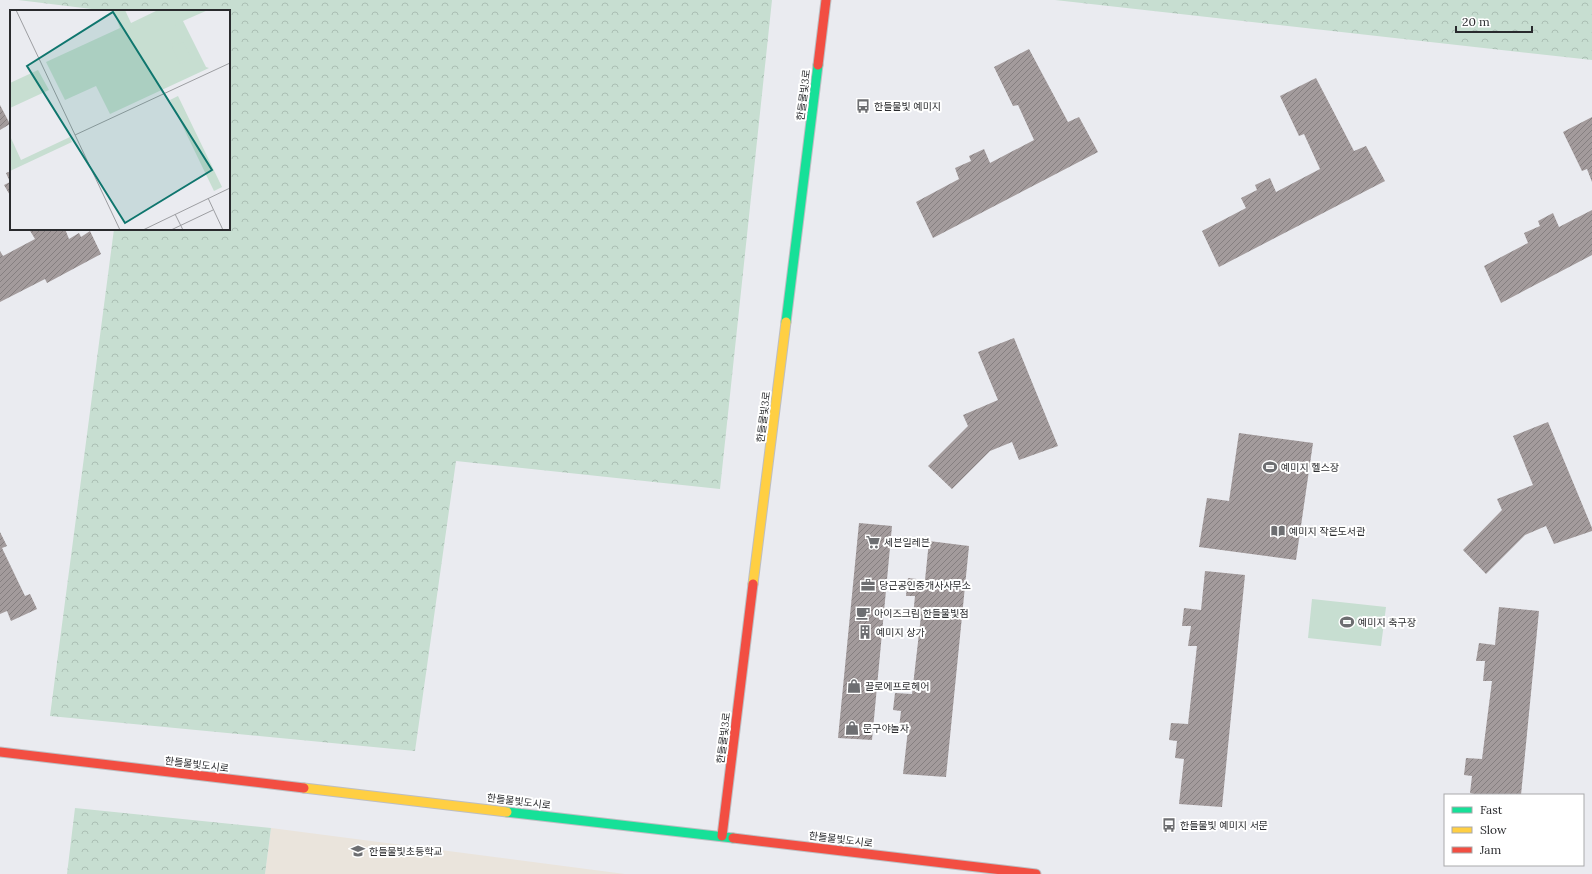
<svg xmlns="http://www.w3.org/2000/svg" width="1592" height="874" viewBox="0 0 1592 874" font-family="Lora,'Noto Sans KR',serif">
	<style>
		.education { fill: #eae4dc }
		.park { fill: url(#park-crowns) }
		.pitch { fill: #c7ded1 }
		.building { fill: url(#building-hatch) }
		.lines { fill: none; stroke-linecap: round; stroke-linejoin: round }
		.fast-casing { stroke: #bdbec2; stroke-width: 11 }
		.slow-casing { stroke: #bdbec2; stroke-width: 11 }
		.jam-casing { stroke: #bdbec2; stroke-width: 11 }
		.fast { stroke: #16e098; stroke-width: 9 }
		.slow { stroke: #ffcf43; stroke-width: 9 }
		.jam { stroke: #f24e42; stroke-width: 9 }
		.labels { text-anchor: middle; stroke-width: 4; stroke-linejoin: round; paint-order: stroke }
		.street-label { font-size: 10px; fill: #292a2d; stroke: #fff }
		.poi-label { font-size: 10px; fill: #292a2d; stroke: #fff; text-anchor: start }
		.inset-road { fill: none; stroke: #9d9ea2; stroke-width: 1 }
		.view { fill: #0f766e; fill-opacity: 0.15; stroke: #0f766e; stroke-width: 2 }
		.inset-edge { fill: none; stroke: #292a2d; stroke-width: 2 }
	</style>
	<defs>
		<pattern id="park-crowns" width="20" height="18" patternUnits="userSpaceOnUse"><rect width="20" height="18" fill="#c7ded1"/><path d="M2 6a3 3 0 1 1 6 0M12 15a3 3 0 1 1 6 0" fill="none" stroke="#abbfb4"/></pattern>
		<pattern id="building-hatch" width="6" height="6" patternUnits="userSpaceOnUse"><rect width="6" height="6" fill="#a39b9c"/><path d="M-1 1l2-2M0 6l6-6M5 7l2-2" fill="none" stroke="#857f80"/></pattern>
	</defs>
	<rect width="100%" height="100%" fill="#eaebf0"/>
	<path class="education" d="M271,828L625,874H265Z"/>
	<path class="park" d="M18,0H772L720,489L456,461L415,751L50,716L114,229H229V11H108Z
		M1055,0H1592V60Z
		M75,808L271,828L265,874H67Z"/>
	<path class="pitch" d="M1312,599L1386,607L1381,646L1308,638Z"/>
	<path class="building" d="M1029,49L1068,122L1079,117L1098,152L933,238L916,202L959,179L955,168L971,161L969,156L984,149L990,163L1034,140L1018,105L1013,106L994,67Z
		M1316,78L1354,151L1366,146L1385,181L1219,267L1202,231L1246,208L1241,198L1257,190L1255,185L1270,178L1276,192L1320,169L1304,134L1299,136L1280,96Z
		M0,105L10,124L0,130Z
		M1592,117V182L1587,169L1582,171L1563,132Z
		M11,171V197L4,185L10,182L6,173Z
		M1592,210V255L1501,303L1484,266L1528,243L1524,233L1540,226L1538,221L1553,213L1559,227Z
		M29,229H65L69,239L79,233L81,237L90,231L101,254L47,283L45,279L0,302V251L3,256L35,239Z
		M1014,338L1058,446L1019,460L1012,442L990,451L952,489L928,466L968,426L963,415L998,400L978,352Z
		M1548,422L1592,528V531L1554,544L1546,526L1525,535L1486,574L1463,550L1502,510L1497,499L1533,485L1513,436Z
		M1239,433L1313,443L1296,560L1199,547L1207,498L1229,501Z
		M859,523L892,526L872,740L838,738Z
		M0,532L7,546L2,548L25,596L30,594L37,609L11,621L7,611L0,614Z
		M929,541L969,546L946,777L903,774L908,730L899,728L901,711L893,710L895,693L912,694L921,616H913L915,596H906L908,578L925,580Z
		M1205,571L1245,575L1222,807L1179,804L1184,759L1175,758L1177,741L1169,740L1171,723L1188,724L1197,646H1188L1191,626H1182L1184,608L1201,610Z
		M1499,607L1539,611L1521,795H1478L1470,793L1472,776L1464,775L1466,758L1482,759L1492,681H1483L1485,661H1476L1479,643L1495,645Z"/>
	<g class="lines">
		<defs>
			<path id="fast" d="M786,322L818,65
				M507,812L733,838"/>
			<path id="slow" d="M753,584L786,322
				M304,788L507,812"/>
			<path id="jam" d="M818,65L826,0
				M0,752L304,788
				M722,836L753,584
				M733,838L1036,874"/>
		</defs>
		<use href="#fast" class="fast-casing"/>
		<use href="#slow" class="slow-casing"/>
		<use href="#jam" class="jam-casing"/>
		<use href="#fast" class="fast"/>
		<use href="#slow" class="slow"/>
		<use href="#jam" class="jam"/>
	</g>
	<defs>
		<symbol id="bus-bare" viewBox="-9 -9 18 18"><path d="M-5-6H5V4H4V6H2V4H-2V6H-4V4H-5ZM-3.5-4V0h7V-4ZM-3.5 1.2v1.5H-2V1.2ZM2 1.2v1.5H3.5V1.2Z" fill="#6d6e71" stroke="#fff" stroke-width="2.5" paint-order="stroke"/></symbol>
		<symbol id="stadium-bare" viewBox="-9 -9 18 18"><path d="M0-5a6.5 5 0 1 0 0 10a6.5 5 0 1 0 0-10ZM-3.5-1.8h7v3.6h-7Z" fill="#6d6e71" stroke="#fff" stroke-width="2.5" paint-order="stroke"/></symbol>
		<symbol id="library-bare" viewBox="-9 -9 18 18"><path d="M-6-4Q-3-5.5-.7-3.5V5Q-3 3-6 4ZM6-4Q3-5.5 .7-3.5V5Q3 3 6 4Z" fill="#6d6e71" stroke="#fff" stroke-width="2.5" paint-order="stroke"/></symbol>
		<symbol id="supermarket-bare" viewBox="-9 -9 18 18"><path d="M-6-5.5h2.5l.6 2H6L4.5 2H-2.5L-4.4-4H-6ZM-1.5 3.2a1.3 1.3 0 1 0 .1 0ZM3 3.2a1.3 1.3 0 1 0 .1 0Z" fill="#6d6e71" stroke="#fff" stroke-width="2.5" paint-order="stroke"/></symbol>
		<symbol id="office-bare" viewBox="-9 -9 18 18"><path d="M-6-3h4V-5.5h4V-3h4V5H-6ZM-1-4.5V-3h2v-1.5ZM-6 0V1H6V0Z" fill="#6d6e71" stroke="#fff" stroke-width="2.5" paint-order="stroke"/></symbol>
		<symbol id="cafe-bare" viewBox="-9 -9 18 18"><path d="M-5.5-4.5H6V0H3Q3 3.5 0 3.5H-2.5Q-5.5 3.5-5.5 0ZM3-3.2v2h1.7v-2ZM-6 4.5H4V6H-6Z" fill="#6d6e71" stroke="#fff" stroke-width="2.5" paint-order="stroke"/></symbol>
		<symbol id="building-bare" viewBox="-9 -9 18 18"><path d="M-4-6H4V6H1V3H-1V6H-4ZM-2.5-4.3h1.7v1.8h-1.7ZM.8-4.3h1.7v1.8H.8ZM-2.5-1h1.7V.8h-1.7ZM.8-1h1.7V.8H.8Z" fill="#6d6e71" stroke="#fff" stroke-width="2.5" paint-order="stroke"/></symbol>
		<symbol id="shop-bare" viewBox="-9 -9 18 18"><path d="M-5-2.5h2.3a2.7 3.5 0 0 1 5.4 0H5L5.5 6h-11ZM-1.5-2.5h3a1.5 2.3 0 0 0-3 0Z" fill="#6d6e71" stroke="#fff" stroke-width="2.5" paint-order="stroke"/></symbol>
		<symbol id="school-bare" viewBox="-9 -9 18 18"><path d="M0-5L7-2L0 1L-7-2ZM-4 1L0 2.5L4 1V4Q0 6-4 4Z" fill="#6d6e71" stroke="#fff" stroke-width="2.5" paint-order="stroke"/></symbol>
	</defs>
	<g fill-rule="evenodd">
		<use href="#bus-bare" x="853" y="96" width="20" height="20"/>
		<use href="#stadium-bare" x="1260" y="457" width="20" height="20"/>
		<use href="#library-bare" x="1268" y="521" width="20" height="20"/>
		<use href="#supermarket-bare" x="863" y="532" width="20" height="20"/>
		<use href="#office-bare" x="858" y="575" width="20" height="20"/>
		<use href="#cafe-bare" x="853" y="603" width="20" height="20"/>
		<use href="#stadium-bare" x="1337" y="612" width="20" height="20"/>
		<use href="#building-bare" x="855" y="622" width="20" height="20"/>
		<use href="#shop-bare" x="844" y="676" width="20" height="20"/>
		<use href="#shop-bare" x="842" y="718" width="20" height="20"/>
		<use href="#bus-bare" x="1159" y="815" width="20" height="20"/>
		<use href="#school-bare" x="348" y="841" width="20" height="20"/>
	</g>
	<g class="labels">
		<g class="street-label">
			<text transform="translate(803 95) rotate(-83)" y="4">한들물빛3로</text>
			<text transform="translate(763 417) rotate(-83)" y="4">한들물빛3로</text>
			<text transform="translate(723 738) rotate(-83)" y="4">한들물빛3로</text>
			<text transform="translate(197 764) rotate(7)" y="4">한들물빛도시로</text>
			<text transform="translate(519 801) rotate(7)" y="4">한들물빛도시로</text>
			<text transform="translate(841 839) rotate(7)" y="4">한들물빛도시로</text>
		</g>
		<g class="poi-label">
			<text x="874" y="110">한들물빛 예미지</text>
			<text x="1281" y="471">예미지 헬스장</text>
			<text x="1289" y="535">예미지 작은도서관</text>
			<text x="884" y="546">세븐일레븐</text>
			<text x="879" y="589">당근공인중개사사무소</text>
			<text x="874" y="617">아이즈크림 한들물빛점</text>
			<text x="1358" y="626">예미지 축구장</text>
			<text x="876" y="636">예미지 상가</text>
			<text x="865" y="690">끌로에프로헤어</text>
			<text x="863" y="732">문구야놀자</text>
			<text x="1180" y="829">한들물빛 예미지 서문</text>
			<text x="369" y="855">한들물빛초등학교</text>
		</g>
	</g>
	<g transform="translate(10 10)">
		<rect width="220" height="220" fill="#eaebf0"/>
		<path d="M103,0H115L121,13L148,0H198L173,11L196,57L199,58L100,104L86,76L55,90L36,52L110,18ZM28,60L39,80L0,98V73ZM168,86L212,177L204,181L160,90ZM0,126L11,150L60,127L62,132L0,161Z" fill="#c7ded1"/>
		<path d="M165,14L172,29L160,34L153,20ZM173,32L182,49L170,54L162,37Z" fill="#c7ded1"/>
		<path class="inset-road" d="M6,0L110,220M65,125L220,53M198,188L213,220M165,204L173,220M133,220L220,178M161,220L203,200"/>
		<path class="view" d="M103,2L202,160L115,213L17,56Z"/>
		<rect width="220" height="220" class="inset-edge"/>
	</g>
	<rect x="1444" y="794" width="140" height="72" fill="#ffffff" stroke="#a9aaab"/>
	<rect x="1452" y="807" width="20" height="6" fill="#16e098" stroke="#a9aaab"/>
	<text x="1480" y="814" font-size="12" fill="#292a2d">Fast</text>
	<rect x="1452" y="827" width="20" height="6" fill="#ffcf43" stroke="#a9aaab"/>
	<text x="1480" y="834" font-size="12" fill="#292a2d">Slow</text>
	<rect x="1452" y="847" width="20" height="6" fill="#f24e42" stroke="#a9aaab"/>
	<text x="1480" y="854" font-size="12" fill="#292a2d">Jam</text>
	<path d="M1456 26v6h76v-6" fill="none" stroke="#292a2d" stroke-width="2"/>
	<text x="1462" y="26" font-size="12" fill="#292a2d" stroke="#ffffff" stroke-width="3" paint-order="stroke">20 m</text>
</svg>
